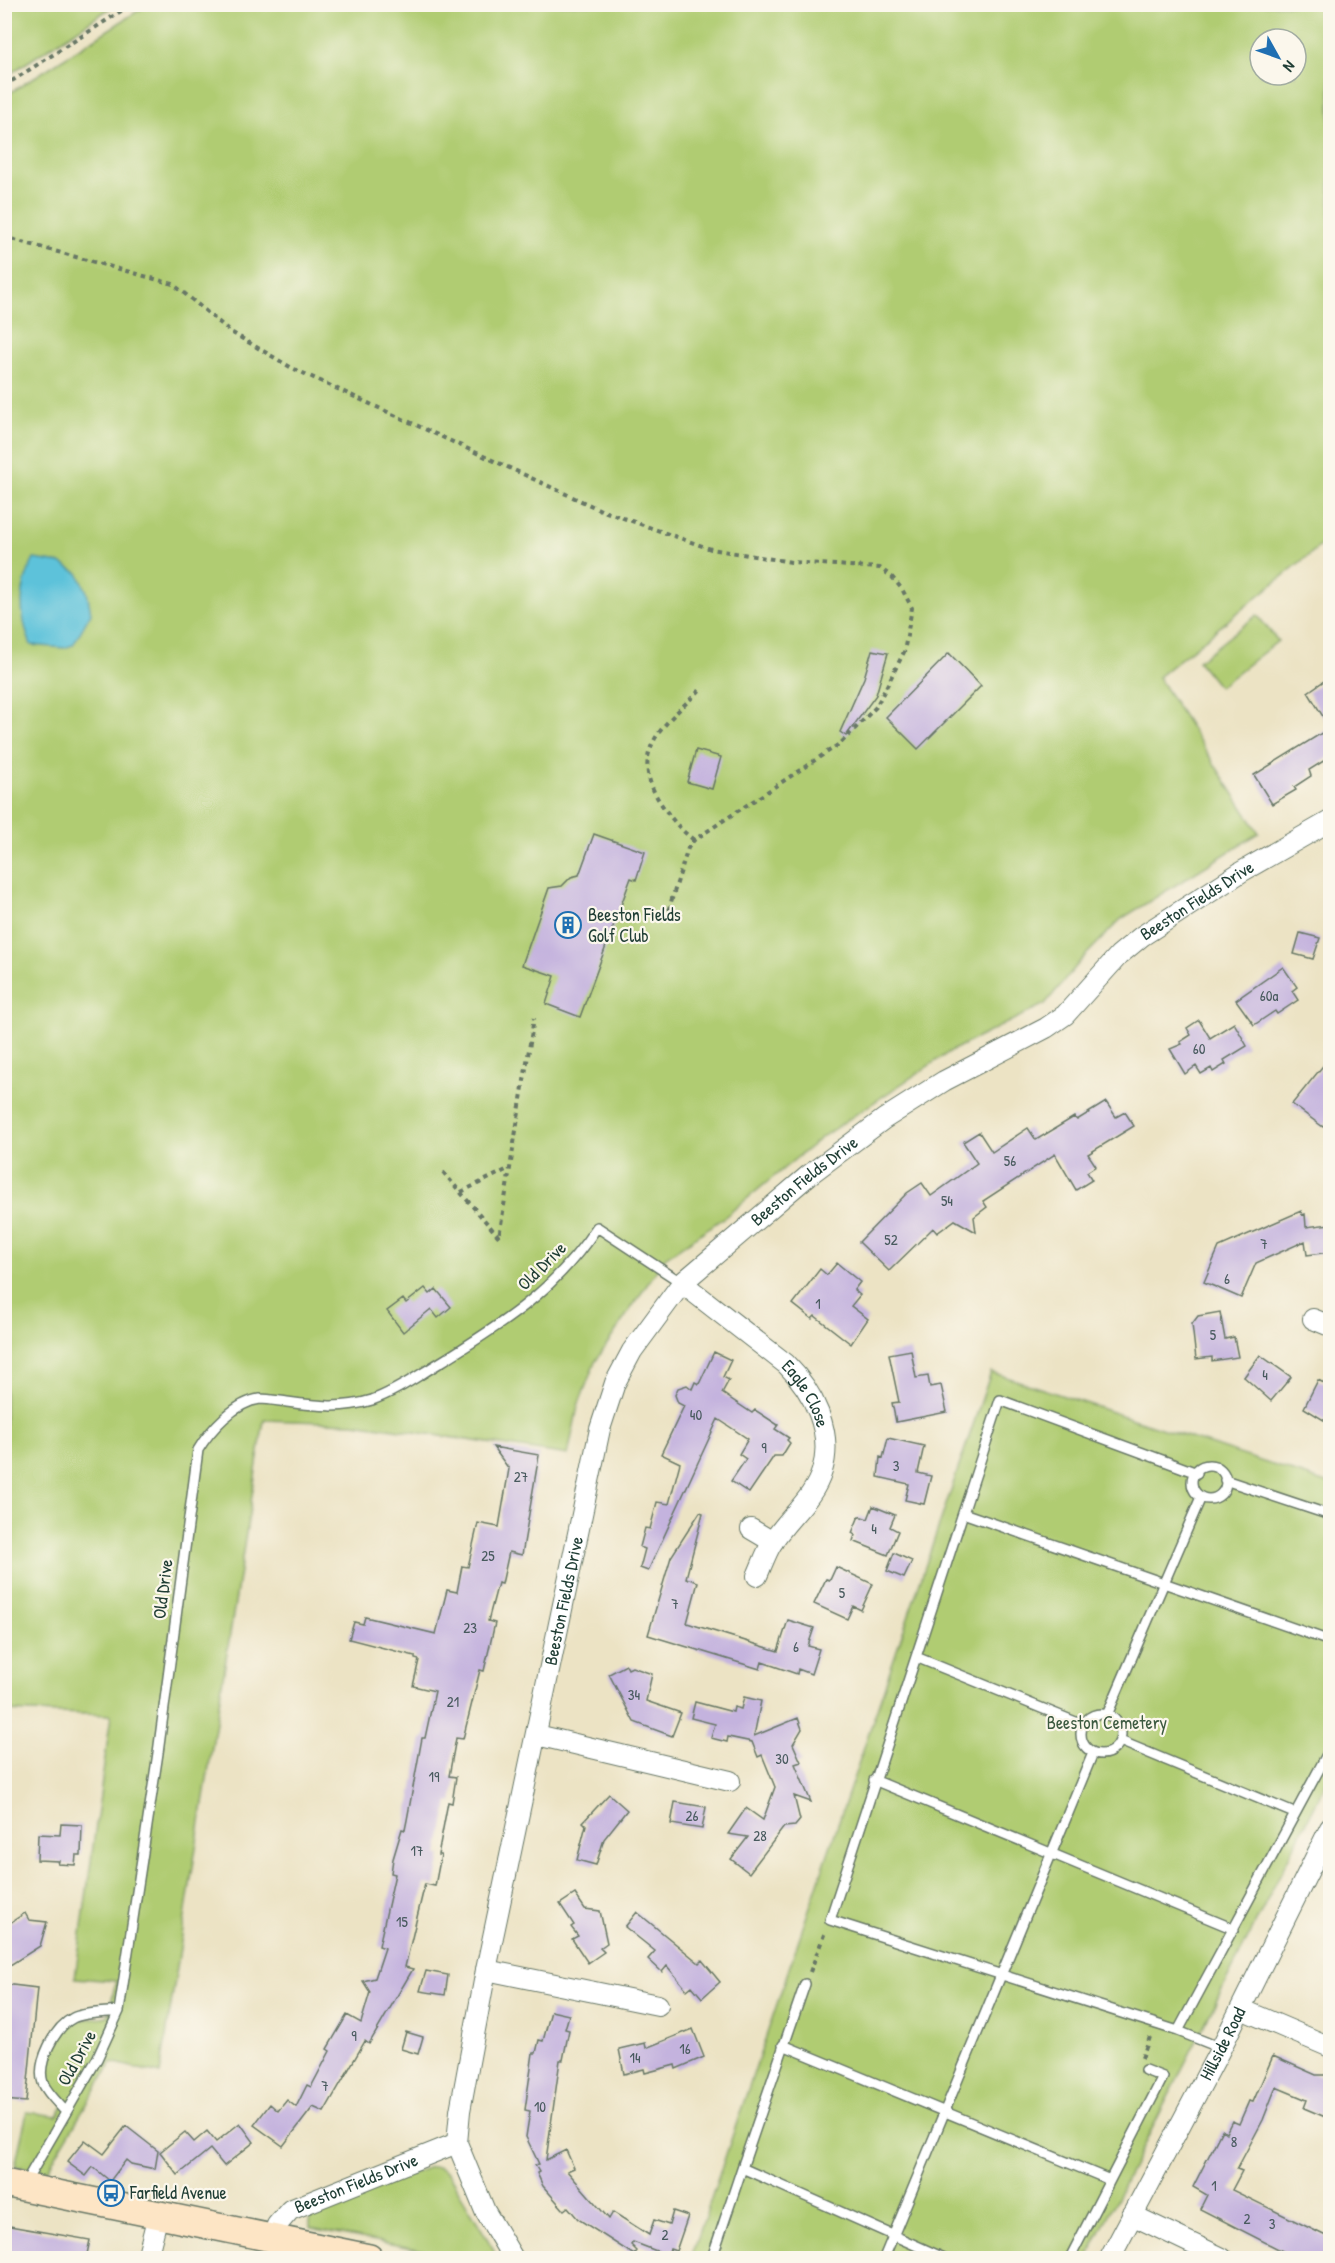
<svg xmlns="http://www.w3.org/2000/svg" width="1335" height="2263" viewBox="0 0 1335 2263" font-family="'Patrick Hand',sans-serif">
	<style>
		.green { fill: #b0cc72; stroke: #688453; stroke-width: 1.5; fill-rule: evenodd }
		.water { fill: #5dc2da; stroke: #3e8087; stroke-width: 1.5 }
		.building { fill: #c4b3de }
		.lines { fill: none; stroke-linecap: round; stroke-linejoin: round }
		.service-casing { stroke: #677766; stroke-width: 12 }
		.minor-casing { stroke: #677766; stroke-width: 22 }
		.secondary-casing { stroke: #677766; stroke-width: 30 }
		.path { stroke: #677766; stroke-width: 4; stroke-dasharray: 4.5 4.5; stroke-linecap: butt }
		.service { stroke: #fff; stroke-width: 9 }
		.minor { stroke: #fff; stroke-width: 20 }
		.secondary { stroke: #fde5c5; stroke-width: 27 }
		.labels { text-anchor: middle; stroke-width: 4.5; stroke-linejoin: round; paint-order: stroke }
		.number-label { font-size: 15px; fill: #485a5e }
		.street-label { font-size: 18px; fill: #1f3d34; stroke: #fbf7ec }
		.poi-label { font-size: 18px; fill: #1f3d34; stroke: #fbf7ec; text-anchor: start }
		.park-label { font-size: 18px; fill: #3c5a40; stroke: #fbf7ec }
	</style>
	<rect width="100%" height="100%" fill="#fbf7ec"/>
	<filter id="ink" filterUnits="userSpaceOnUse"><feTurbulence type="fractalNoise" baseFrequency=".0167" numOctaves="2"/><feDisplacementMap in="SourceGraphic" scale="12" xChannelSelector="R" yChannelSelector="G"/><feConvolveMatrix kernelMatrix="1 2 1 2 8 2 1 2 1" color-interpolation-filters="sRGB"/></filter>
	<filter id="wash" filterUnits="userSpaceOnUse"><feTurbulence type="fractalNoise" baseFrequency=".008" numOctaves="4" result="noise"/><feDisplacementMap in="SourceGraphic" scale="24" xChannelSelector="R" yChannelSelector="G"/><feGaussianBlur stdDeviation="1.35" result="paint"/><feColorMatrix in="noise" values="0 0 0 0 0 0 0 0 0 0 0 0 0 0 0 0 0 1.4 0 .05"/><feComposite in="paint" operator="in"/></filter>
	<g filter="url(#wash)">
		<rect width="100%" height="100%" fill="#ece3c4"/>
		<path class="green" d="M5,4H115V5L5,77Z
			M147,5H1330V538L1158,677L1259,833L1121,919L1083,958L1045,1004L951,1051L822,1137L726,1216L665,1258L595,1362L578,1406L568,1455L354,1423L264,1420L160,2074L112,2062L46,2172L15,2166L27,2112L57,2116L65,2103C60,2096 51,2088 49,2080C46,2064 60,2030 76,2022C85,2018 98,2018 108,2016L116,1981L75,1978L111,1715L5,1711V96ZM1260,39H1296V75H1260Z
			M1257,615L1278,641L1219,687L1198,661Z
			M991,1372L1330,1484V1775L1087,2258H691Z
			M430,2167H437L448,2173L494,2250V2258H462L310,2228V2216L321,2207Z"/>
		<path class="water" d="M34,559L60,563L78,573L87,592L91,613L73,645L64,648L31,645C19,615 18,588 34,559Z"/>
		<g id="blocks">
			<path class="building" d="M872,650L888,653L876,695L846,736L840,732L864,678Z
				M949,653L981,686L918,749L886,717Z
				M1330,677V757L1309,770L1311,776L1294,787L1296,790L1272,804L1254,775L1330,728L1308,692Z
				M696,750L721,757L712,789L687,782Z
				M594,834L645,852L636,880L631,878L580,1017L546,1004L555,976L522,965L549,888L562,886L571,877L579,875Z
				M1300,933L1320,938L1313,959L1294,954Z
				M1283,967L1297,987L1292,991L1298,1000L1277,1014L1275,1011L1254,1025L1236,1000Z
				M1199,1020L1210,1038L1234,1023L1247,1046L1224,1060L1226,1064L1213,1072L1211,1068L1201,1074L1196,1066L1185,1074L1170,1049L1182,1044L1180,1042L1191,1035L1187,1028Z
				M1330,1057V1118L1323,1127L1292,1104Z
				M1106,1102L1116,1117L1125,1112L1134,1126L1088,1154L1096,1166L1087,1172L1092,1180L1076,1190L1055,1154L983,1201L987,1207L974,1217L976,1232L955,1220L937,1233L933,1228L889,1271L859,1242L907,1193L922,1183L931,1196L977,1163L963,1142L979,1132L992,1152L1028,1128L1036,1140L1074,1117L1077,1120Z
				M1301,1211L1302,1215L1305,1214L1306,1227L1330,1224V1252L1307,1255L1305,1241L1256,1263L1241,1298L1204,1282L1219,1247Z
				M837,1263L860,1282L854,1290L860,1295L851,1306L868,1319L851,1344L815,1316L812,1319L793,1304L820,1269L827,1275Z
				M425,1288L430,1294L436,1289L451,1307L438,1318L431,1309L403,1332L387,1311L403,1299L406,1303Z
				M1220,1312L1225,1339L1234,1337L1238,1357L1212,1361V1357L1196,1359L1192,1324L1198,1316Z
				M911,1350L916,1378L928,1376L930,1387L941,1385L947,1412L896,1422L892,1403L899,1402L889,1354Z
				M714,1352L731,1360L723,1377L729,1380L722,1393L752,1413L755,1410L778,1425L775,1429L789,1438L787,1440L790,1443L782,1456H774L749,1493L731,1481L746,1459L739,1454L748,1439L718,1419L648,1571L640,1568L645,1549L640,1547L645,1528L650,1529L657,1502L669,1504L680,1463L661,1454L684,1406L678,1403L675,1395L678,1388L687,1385L692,1389L695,1382L699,1384Z
				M1260,1355L1291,1377L1271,1401L1244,1377Z
				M1318,1380L1330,1386V1424L1304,1408Z
				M888,1438L924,1446L918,1473L931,1476L924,1504L905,1500L909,1484L878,1477L880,1457L883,1458Z
				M493,1447L539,1455L522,1555L509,1552L502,1584L498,1583L488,1621L495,1623L484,1671L480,1670L463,1739L456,1738L449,1776L456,1777L452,1803L448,1802L438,1855H441L435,1886L425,1884L405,1967L413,1969L369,2044L365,2041L324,2112L313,2107L283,2146L254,2125L270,2104L278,2111L287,2100L296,2107L307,2085L311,2087L330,2051L327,2049L347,2015L361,2023L370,1992L363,1981L375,1978L385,1948L379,1946L395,1874L391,1873L393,1859L402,1829L405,1830L407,1820L422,1738H425L435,1691L413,1686L419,1660L415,1659V1656L349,1639L354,1622L363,1624L365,1617L436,1634L447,1590L457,1592L462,1566L468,1567L478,1523L499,1527L509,1469Z
				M873,1506L895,1515L890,1527L898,1531L888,1555L853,1541L855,1535L852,1533L859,1516L868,1519Z
				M700,1512L703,1513L686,1578L698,1582L687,1623L778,1651L788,1620L814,1628L808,1646L819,1649L811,1674L798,1669L797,1674L762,1662L760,1669L648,1635L671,1557Z
				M894,1553L912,1561L904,1578L887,1571Z
				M836,1567L873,1584L861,1610L853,1606L847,1619L814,1604L826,1579L830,1580Z
				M626,1665L628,1669L632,1667L652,1674L646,1701L681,1713L672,1736L634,1722L609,1674Z
				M744,1697L761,1701L754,1736L798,1718L802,1729L793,1744L801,1762L795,1764L811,1802L794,1796L800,1820L795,1826L784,1827L749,1873L731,1859L748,1837L728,1834L746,1808L763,1820L775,1787L762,1755L758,1757L752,1742L728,1737L727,1742L711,1738L715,1724L691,1718L695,1702L733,1712L734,1707L741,1709Z
				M609,1794L627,1810L604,1839L596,1865L577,1860L586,1825L583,1822Z
				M675,1802L706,1807L702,1829L671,1824Z
				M61,1824L82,1825L81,1855H76L75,1865L58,1864L59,1861L37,1860L38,1834L60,1835Z
				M575,1894L585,1909L600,1911L607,1943L600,1948L604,1952L588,1963L572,1939L578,1936L571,1927L574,1925L560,1904Z
				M637,1912L699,1963L702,1960L720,1982L702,1998L692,1986L687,1990L667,1966L662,1972L648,1959L655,1951L625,1927Z
				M25,1913L29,1920L47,1922L40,1946L4,1969V1927Z
				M426,1971L448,1975L445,1995L420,1991Z
				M4,1984L37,1988L26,2102L4,2100Z
				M551,2011L569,2015L565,2029L569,2030L563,2060H560L546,2160L566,2150L574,2168L567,2171L609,2219L613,2212L649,2235L654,2220L669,2225L673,2211L688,2216L676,2251L670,2249L667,2255L633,2242L631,2245L637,2251L634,2255L578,2219L568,2207L564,2210L543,2186L537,2173L539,2172L535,2165L539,2164L526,2137L530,2111L525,2110L533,2053H536L539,2040L543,2041Z
				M693,2029L704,2057L676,2069L675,2065L645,2073L644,2069L624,2074L619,2049L645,2043L646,2048Z
				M406,2032L423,2037L418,2054L401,2049Z
				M1273,2056L1316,2075H1330V2119L1304,2108L1307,2100L1276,2087L1263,2120L1237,2169L1242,2171L1232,2190L1330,2238V2259H1298L1200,2209L1207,2195L1193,2187L1222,2130L1226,2133L1232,2121L1239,2124L1249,2101L1253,2102Z
				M240,2123L254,2142L224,2166L210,2149L178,2175L160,2152L185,2132L194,2142L207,2131L216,2142Z
				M126,2126L158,2151L155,2169L131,2164L126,2160L110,2181L93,2167L86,2176L67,2162L85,2140L104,2154Z
				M4,2225L90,2240L86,2259H54L34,2254L33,2259H21L4,2255Z"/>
		</g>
	</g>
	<g filter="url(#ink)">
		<use href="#blocks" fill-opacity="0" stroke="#677766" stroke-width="1.5"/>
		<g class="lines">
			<defs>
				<path id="service" d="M1192 1482a17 17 0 1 1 34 0a17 17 0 1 1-34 0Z
					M1197,1473L1000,1400L963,1513L1330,1641
					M1225,1480L1330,1515
					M963,1513L830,1920L1178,2031L1330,1749
					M916,1657L1083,1725
					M1081 1734a20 20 0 1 1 40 0a20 20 0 1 1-40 0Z
					M1107,1715L1201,1497
					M1120,1741L1294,1813
					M874,1780L1234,1929
					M1178,2031L1221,2048
					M783,2045L1110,2180
					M66,2112C59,2104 47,2093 43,2083C36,2063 55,2027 73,2018C85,2012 105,2013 119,2011
					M742,2168L805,1984
					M24,2185L97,2059L119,2011L158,1753L198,1450C210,1430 235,1402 260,1399C268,1399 279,1401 287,1402C317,1406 343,1409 372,1400C395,1392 416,1377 436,1365C501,1325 555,1291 597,1227L682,1283
					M712,2258L742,2168L944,2258
					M884,2258L1093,1753
					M1070,2258L1163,2077L1145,2070"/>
				<g id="minor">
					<path id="s1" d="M682,1283L786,1364C813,1391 834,1432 822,1471C814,1499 787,1518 772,1543C766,1553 762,1565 757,1576"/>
					<path d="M1313,1319L1330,1326"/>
					<path d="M751,1529L773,1542"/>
					<path d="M537,1735L730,1781"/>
					<path d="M486,1970L658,2005"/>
					<path d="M1241,2009L1330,2047"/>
					<path d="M1132,2215L1222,2258"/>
					<path id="s2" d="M272,2239L277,2225L290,2210L457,2143"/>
					<path d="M147,2258L158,2215"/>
					<path id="s3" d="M513,2258L485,2211L457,2143L460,2111L486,1970L600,1429L615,1383L632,1351L682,1283L809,1175L884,1119L944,1081L1046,1028L1065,1015L1119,955L1142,936L1241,872L1330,821"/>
					<path id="s4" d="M1110,2258L1221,2048L1330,1828"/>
				</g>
				<path id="secondary" d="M4,2183L369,2258"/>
			</defs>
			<use href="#service" class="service-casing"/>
			<use href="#minor" class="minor-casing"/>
			<use href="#secondary" class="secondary-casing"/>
			<path class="path" d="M4,86L132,4
				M4,237L173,284L231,332L292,368L603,511L711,549L791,562L880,568L892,577L902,589L912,608L904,652L876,707L841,743L694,840L688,848L665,921
				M694,840C679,829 670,817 660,802C627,751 665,724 700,690
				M443,1172L499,1237L534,1018
				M461,1192L510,1168
				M810,1972L825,1932
				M1142,2058L1150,2037"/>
			<use href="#service" class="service"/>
			<use href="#minor" class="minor"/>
			<use href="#secondary" class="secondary"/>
		</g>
	</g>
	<defs>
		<symbol id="building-ring" viewBox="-11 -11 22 22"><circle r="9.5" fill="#fbf7ec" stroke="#1f6fb2" stroke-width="1.5"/><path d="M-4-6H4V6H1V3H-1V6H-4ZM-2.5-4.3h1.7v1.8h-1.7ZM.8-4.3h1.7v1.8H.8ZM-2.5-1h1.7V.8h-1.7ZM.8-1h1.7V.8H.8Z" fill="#1f6fb2"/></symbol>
		<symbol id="bus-ring" viewBox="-11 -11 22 22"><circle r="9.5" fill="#fbf7ec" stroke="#1f6fb2" stroke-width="1.5"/><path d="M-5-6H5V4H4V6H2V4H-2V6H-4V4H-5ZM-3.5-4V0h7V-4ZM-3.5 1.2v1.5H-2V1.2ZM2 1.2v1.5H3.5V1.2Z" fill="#1f6fb2"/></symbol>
	</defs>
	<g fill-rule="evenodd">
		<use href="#building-ring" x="553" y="910" width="30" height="30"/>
		<use href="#bus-ring" x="96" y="2178" width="30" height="30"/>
	</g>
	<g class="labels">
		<g class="number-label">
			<text x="1269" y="1001">60a</text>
			<text x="1199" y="1054">60</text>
			<text x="1010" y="1166">56</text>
			<text x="947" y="1206">54</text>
			<text x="891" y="1245">52</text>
			<text x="1264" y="1249">7</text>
			<text x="1227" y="1284">6</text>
			<text x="818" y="1309">1</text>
			<text x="1213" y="1340">5</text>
			<text x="1265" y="1380">4</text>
			<text x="696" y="1420">40</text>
			<text x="764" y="1453">9</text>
			<text x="896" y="1471">3</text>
			<text x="521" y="1482">27</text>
			<text x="874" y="1534">4</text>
			<text x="488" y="1561">25</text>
			<text x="842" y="1598">5</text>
			<text x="675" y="1609">7</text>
			<text x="470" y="1633">23</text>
			<text x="796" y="1652">6</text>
			<text x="634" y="1700">34</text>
			<text x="453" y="1707">21</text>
			<text x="782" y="1764">30</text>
			<text x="434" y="1782">19</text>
			<text x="692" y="1821">26</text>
			<text x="760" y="1841">28</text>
			<text x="417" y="1856">17</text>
			<text x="402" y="1927">15</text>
			<text x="354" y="2041">9</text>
			<text x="685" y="2054">16</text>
			<text x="635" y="2063">14</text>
			<text x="325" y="2091">7</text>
			<text x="540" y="2112">10</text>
			<text x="1234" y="2147">8</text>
			<text x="1214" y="2191">1</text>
			<text x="1247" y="2224">2</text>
			<text x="1272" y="2229">3</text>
			<text x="665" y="2240">2</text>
		</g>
		<g class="street-label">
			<text dy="6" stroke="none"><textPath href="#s3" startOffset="1671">Beeston Fields Drive</textPath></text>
			<text dy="6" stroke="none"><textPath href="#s3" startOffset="1185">Beeston Fields Drive</textPath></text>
			<text transform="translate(542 1266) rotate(-45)" y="6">Old Drive</text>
			<text dy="6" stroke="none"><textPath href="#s1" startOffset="168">Eagle Close</textPath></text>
			<text transform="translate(163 1589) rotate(-83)" y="6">Old Drive</text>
			<text dy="6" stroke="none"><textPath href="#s3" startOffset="681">Beeston Fields Drive</textPath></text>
			<text dy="6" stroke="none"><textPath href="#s4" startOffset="242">Hillside Road</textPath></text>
			<text transform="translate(77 2058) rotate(-61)" y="6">Old Drive</text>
			<text dy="6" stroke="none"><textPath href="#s2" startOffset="106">Beeston Fields Drive</textPath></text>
		</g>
		<g class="poi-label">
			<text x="588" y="921">Beeston Fields<tspan x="588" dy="21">Golf Club</tspan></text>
			<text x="130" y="2199">Farfield Avenue</text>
		</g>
		<g class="park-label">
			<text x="1107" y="1729">Beeston Cemetery</text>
		</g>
	</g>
	<rect width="1335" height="2263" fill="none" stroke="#fbf7ec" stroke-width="24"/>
	<g transform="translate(1278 57) rotate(130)"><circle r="28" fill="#fbf7ec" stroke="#a3ada2" stroke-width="1.5"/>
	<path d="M0-4.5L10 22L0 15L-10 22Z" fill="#1f6fb2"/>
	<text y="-9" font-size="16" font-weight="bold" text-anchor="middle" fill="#1f3d34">N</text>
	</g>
</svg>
